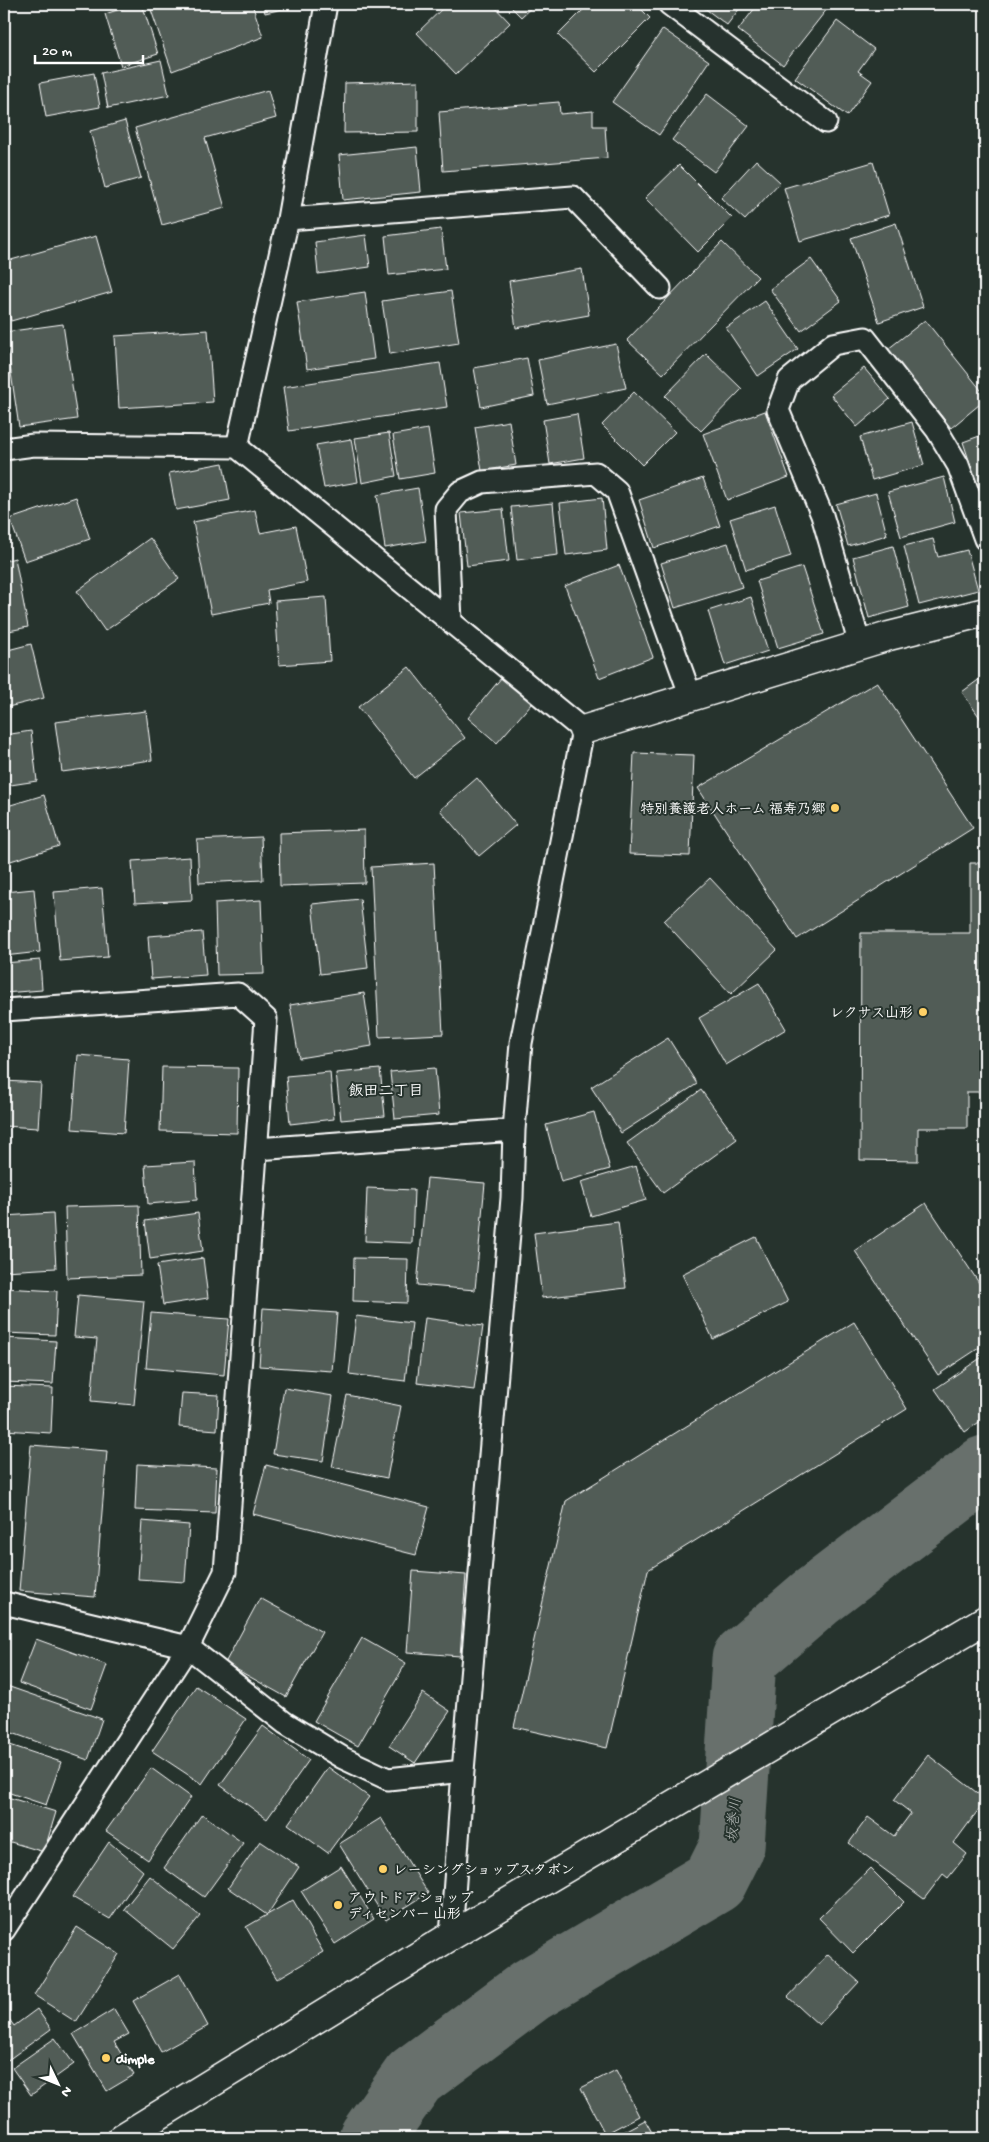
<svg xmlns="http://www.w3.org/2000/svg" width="989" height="2142" viewBox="0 0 989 2142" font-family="'Gochi Hand','Klee One',sans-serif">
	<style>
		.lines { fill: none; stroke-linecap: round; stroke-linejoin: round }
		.river { stroke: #67706c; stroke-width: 65 }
		.building { fill: #515c57; stroke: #fff }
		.lane-casing { stroke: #fff; stroke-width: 25 }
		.street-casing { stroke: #fff; stroke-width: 31 }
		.secondary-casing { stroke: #fff; stroke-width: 31 }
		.lane { stroke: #26332d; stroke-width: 21 }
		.street { stroke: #26332d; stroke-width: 28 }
		.secondary { stroke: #26332d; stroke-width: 28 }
		.poi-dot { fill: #ffd166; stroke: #26332d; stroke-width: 2 }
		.labels { text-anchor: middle; stroke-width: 4; stroke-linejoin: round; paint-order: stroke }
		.poi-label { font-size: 14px; font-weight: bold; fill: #fff; stroke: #26332d; text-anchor: start }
		.neighbourhood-label { font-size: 15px; font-weight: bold; fill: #fff; stroke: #26332d }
		.water-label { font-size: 15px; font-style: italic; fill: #b3b8b6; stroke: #26332d }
	</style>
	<rect width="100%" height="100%" fill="#26332d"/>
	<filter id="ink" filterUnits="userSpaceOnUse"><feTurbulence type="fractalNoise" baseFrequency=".02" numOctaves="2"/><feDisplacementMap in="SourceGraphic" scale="10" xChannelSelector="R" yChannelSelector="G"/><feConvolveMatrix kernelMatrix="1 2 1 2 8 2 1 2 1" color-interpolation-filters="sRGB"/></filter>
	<g filter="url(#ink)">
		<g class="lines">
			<path class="river" d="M371,2138L414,2077L531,1990L715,1881L732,1847L744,1659L815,1598L985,1468"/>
		</g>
		<path class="building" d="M136,4H142L158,54L121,66L105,14Z
			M149,4H252L263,37L172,71Z
			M263,4H305L265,13Z
			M447,4H492L510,23L456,74L417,33Z
			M508,4H535L521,17Z
			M589,4H636L650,18L596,72L558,35Z
			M699,4H743L727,25Z
			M758,4H831L783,65L738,30Z
			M837,21L874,49L858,71L872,81L847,116L795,78Z
			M663,29L709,61L659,135L612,102Z
			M161,60L169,95L108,108L101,73Z
			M94,73L100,107L46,117L40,83Z
			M418,81V132L344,133L345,83Z
			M268,90L276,118L205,138L225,208L162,225L135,128Z
			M707,94L749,126L714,172L672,140Z
			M559,102L560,114L593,111V126H605L607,158L443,171L439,112Z
			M125,121L141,178L105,188L90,131Z
			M417,147L421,192L343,200L339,155Z
			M756,160L780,182L745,220L721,198Z
			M873,162L889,215L800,241L784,188Z
			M679,165L732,218L698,252L645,198Z
			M896,223L923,307L879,322L851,238Z
			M441,229L446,269L389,275L385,236Z
			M366,235L370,267L318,274L315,242Z
			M96,236L112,292L11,321L4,296V262Z
			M722,242L758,277L663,374L627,340Z
			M811,259L841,301L801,331L770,289Z
			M582,269L589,315L516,328L509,281Z
			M451,291L459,343L390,354L382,301Z
			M365,292L374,359L307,369L297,302Z
			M765,301L798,349L758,376L726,328Z
			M925,320L985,395V400L951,428L888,349Z
			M63,324L77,419L19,427L5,332Z
			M208,330L213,402L119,408L115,336Z
			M616,344L626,388L547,404L538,360Z
			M706,354L742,389L701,431L665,396Z
			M527,358L534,396L481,407L474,368Z
			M440,363L447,407L289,431L283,387Z
			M864,368L890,399L857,427L831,395Z
			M634,392L675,432L642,465L602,425Z
			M765,411L789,477L727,500L703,434Z
			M577,414L584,458L550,464L543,420Z
			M509,421L516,465L482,471L475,427Z
			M912,422L924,465L872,480L860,437Z
			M428,429L435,473L400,479L393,435Z
			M389,433L396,476L362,483L355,438Z
			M985,434V494L981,496L963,442Z
			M351,439L358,482L324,488L316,445Z
			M223,463L230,500L176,510L169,473Z
			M944,477L955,522L901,537L888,492Z
			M703,478L720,526L654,548L639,500Z
			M418,488L426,541L385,548L377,495Z
			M876,493L887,535L848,546L836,504Z
			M76,497L90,539L25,561L10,519Z
			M602,498L607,550L566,555L560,503Z
			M553,503L558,555L517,560L511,507Z
			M775,505L791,556L746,570L730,519Z
			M503,509L509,561L467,566L461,513Z
			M255,510L260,533L296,526L307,582L267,590L269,603L211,614L193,522Z
			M150,538L179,579L105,631L77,591Z
			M933,539L938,557L967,550L978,590L919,605L904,546Z
			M728,543L742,587L675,608L661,563Z
			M893,546L909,607L869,618L853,557Z
			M15,558L28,627L4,632V561Z
			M619,565L653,657L599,678L565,586Z
			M802,567L824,634L778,648L757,581Z
			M326,597L330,661L279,665L275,601Z
			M751,597L768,651L725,665L708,611Z
			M31,644L44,698L4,708V651Z
			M409,667L465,738L414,778L358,707Z
			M985,675V725L962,692Z
			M502,677L532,703L497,743L468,718Z
			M877,682L973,828L797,939L698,788Z
			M146,711L152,760L62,772L55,722Z
			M31,731L37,781L4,786V735Z
			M634,753L694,755L690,856L629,854Z
			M477,778L516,825L479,856L440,810Z
			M44,795L59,846L4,863V807Z
			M364,830L365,883L280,886L279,833Z
			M261,837L263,880L199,883L197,840Z
			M190,857L192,900L135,903L132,861Z
			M434,863L443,1034L379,1037L371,867Z
			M970,863H985V1092H967V1128H918V1161L860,1160L861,933H970Z
			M710,878L777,950L731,994L664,921Z
			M102,888L108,957L60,961L54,892Z
			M34,889L40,952L4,956V892Z
			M360,899L368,968L320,974L312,904Z
			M261,900L264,974L217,975L215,903Z
			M202,932L206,975L151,979L148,936Z
			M40,960L42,990L4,993V963Z
			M759,983L786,1029L726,1065L699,1018Z
			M364,993L372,1046L299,1058L290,1005Z
			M668,1038L697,1084L621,1133L591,1087Z
			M78,1055L129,1059L124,1133L72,1129Z
			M162,1067L238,1068L237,1133L160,1131Z
			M435,1068L439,1115L395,1119L390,1072Z
			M380,1069L385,1116L341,1120L336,1073Z
			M330,1072L334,1119L290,1124L286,1076Z
			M4,1081L41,1083L38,1128L4,1126Z
			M701,1090L737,1139L663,1193L627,1143Z
			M594,1112L610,1169L561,1182L546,1125Z
			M195,1162L197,1200L148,1204L145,1165Z
			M636,1166L646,1200L591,1216L581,1182Z
			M427,1178L485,1183L475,1290L417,1285Z
			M367,1188L414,1190L412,1243L365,1241Z
			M926,1203L985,1292V1344L938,1375L855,1251Z
			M139,1205L141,1275L67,1278L65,1207Z
			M53,1213L56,1268L4,1271V1216Z
			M198,1213L203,1251L150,1259L145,1221Z
			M618,1222L626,1288L542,1298L534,1233Z
			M756,1237L788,1302L713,1339L682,1274Z
			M203,1258L208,1298L163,1305L157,1265Z
			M354,1258L408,1259L407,1303L353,1301Z
			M4,1288L57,1291L55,1335L4,1333Z
			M78,1295L144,1301L134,1405L91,1401L97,1339L74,1337Z
			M263,1308L337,1313L332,1371L259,1366Z
			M151,1313L229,1319L224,1375L146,1368Z
			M356,1316L412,1323L405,1381L349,1374Z
			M425,1318L483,1326L474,1390L417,1383Z
			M854,1322L907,1409L648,1570L607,1748L514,1727L566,1501Z
			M4,1338L56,1341L53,1384L4,1382Z
			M985,1355V1418L965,1432L935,1389Z
			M4,1386L53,1388L51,1433L4,1430Z
			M284,1388L333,1396L323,1461L273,1454Z
			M182,1393L219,1395L217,1430L179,1427Z
			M347,1395L401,1406L387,1478L332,1467Z
			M31,1445L107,1451L95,1597L19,1591Z
			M137,1464L217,1468L215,1513L135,1510Z
			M266,1465L429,1507L416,1555L253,1514Z
			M142,1521L189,1525L185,1582L138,1579Z
			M413,1571L466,1575L460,1656L407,1652Z
			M260,1598L322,1632L286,1697L225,1663Z
			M362,1638L406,1663L358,1746L314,1721Z
			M36,1639L107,1665L91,1709L19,1683Z
			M4,1685L102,1719L88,1760L4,1730Z
			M196,1686L246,1719L202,1784L152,1751Z
			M423,1693L450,1711L415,1763L389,1746Z
			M263,1726L309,1760L267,1819L220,1785Z
			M4,1743L61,1762L46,1805L4,1791Z
			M928,1755L985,1799V1801L954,1843L967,1854L948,1878L943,1874L924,1899L849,1843L868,1817L894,1836L911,1813L894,1800Z
			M328,1767L369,1797L328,1853L288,1824Z
			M151,1768L191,1797L148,1860L106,1831Z
			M4,1796L56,1812L44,1852L4,1840Z
			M202,1814L243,1843L204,1897L164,1868Z
			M381,1818L428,1893L386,1920L339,1844Z
			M260,1841L299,1867L267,1915L228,1888Z
			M109,1842L143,1871L110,1919L72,1897Z
			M341,1866L374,1919L335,1944L301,1891Z
			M870,1868L904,1902L853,1953L819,1918Z
			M150,1876L200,1916L173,1949L124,1909Z
			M293,1900L323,1952L277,1979L246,1927Z
			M77,1927L119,1954L76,2022L34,1995Z
			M828,1954L859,1982L819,2025L788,1997Z
			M180,1974L208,2026L161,2052L133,2001Z
			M37,2009L51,2029L8,2060L4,2055V2012L14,2026Z
			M114,2009L129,2034L114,2042L134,2075L107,2091L73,2034Z
			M55,2038L74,2064L31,2095L12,2068Z
			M616,2070L639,2116L605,2134L581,2088Z
			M645,2120L655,2138H611Z"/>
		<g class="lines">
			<defs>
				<path id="lane" d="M669,4L826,122
					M288,219L573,197L660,288
					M237,447L288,219L326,4
					M4,449L34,445L237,447L583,730L521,1043L514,1130L512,1198L463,1771L451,1936
					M451,622L446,509L460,492L482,482L596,473L617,491L691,697
					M860,645L822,515L778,410L789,380L833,344L865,338L937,430L958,465L985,539
					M4,1010L238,994L266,1019L225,1572L188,1647L4,1930
					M257,1149L514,1130
					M4,1603L188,1647L285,1723L343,1758L388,1779L463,1771"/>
				<path id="street" d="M583,730L889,636L985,612"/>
				<path id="secondary" d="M122,2138L451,1936L985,1620"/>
			</defs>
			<use href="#lane" class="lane-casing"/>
			<use href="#street" class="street-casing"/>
			<use href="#secondary" class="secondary-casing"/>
			<use href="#lane" class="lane"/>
			<use href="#street" class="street"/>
			<use href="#secondary" class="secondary"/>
		</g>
	</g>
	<g class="poi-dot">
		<circle cx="835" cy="808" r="5"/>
		<circle cx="923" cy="1012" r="5"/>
		<circle cx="383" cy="1869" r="5"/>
		<circle cx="338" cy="1905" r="5"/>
		<circle cx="106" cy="2058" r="5"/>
	</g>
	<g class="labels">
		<g class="poi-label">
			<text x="825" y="813" text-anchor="end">特別養護老人ホーム 福寿乃郷</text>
			<text x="913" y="1017" text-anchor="end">レクサス山形</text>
			<text x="393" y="1874">レーシングショップスタボン</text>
			<text x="348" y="1902">アウトドアショップ<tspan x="348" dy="16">ディセンバー 山形</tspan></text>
			<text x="116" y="2063">dimple</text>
		</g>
		<g class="neighbourhood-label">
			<text x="386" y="1095">飯田二丁目</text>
		</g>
		<g class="water-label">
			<text transform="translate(733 1820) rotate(-85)" y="5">坂巻川</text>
		</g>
	</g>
	<rect width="989" height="2142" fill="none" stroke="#26332d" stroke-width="20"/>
	<rect x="10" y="10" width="969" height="2122" fill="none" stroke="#fff" stroke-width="2" filter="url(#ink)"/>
	<g transform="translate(58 2084) rotate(133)" stroke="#26332d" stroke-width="4" paint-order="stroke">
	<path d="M0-4L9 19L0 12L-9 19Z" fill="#ffffff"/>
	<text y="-8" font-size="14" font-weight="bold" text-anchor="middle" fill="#ffffff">N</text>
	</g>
	<path d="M35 55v8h108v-8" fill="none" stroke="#ffffff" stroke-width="2.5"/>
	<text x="42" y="55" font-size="15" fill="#ffffff" stroke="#26332d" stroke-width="4" paint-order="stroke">20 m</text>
</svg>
